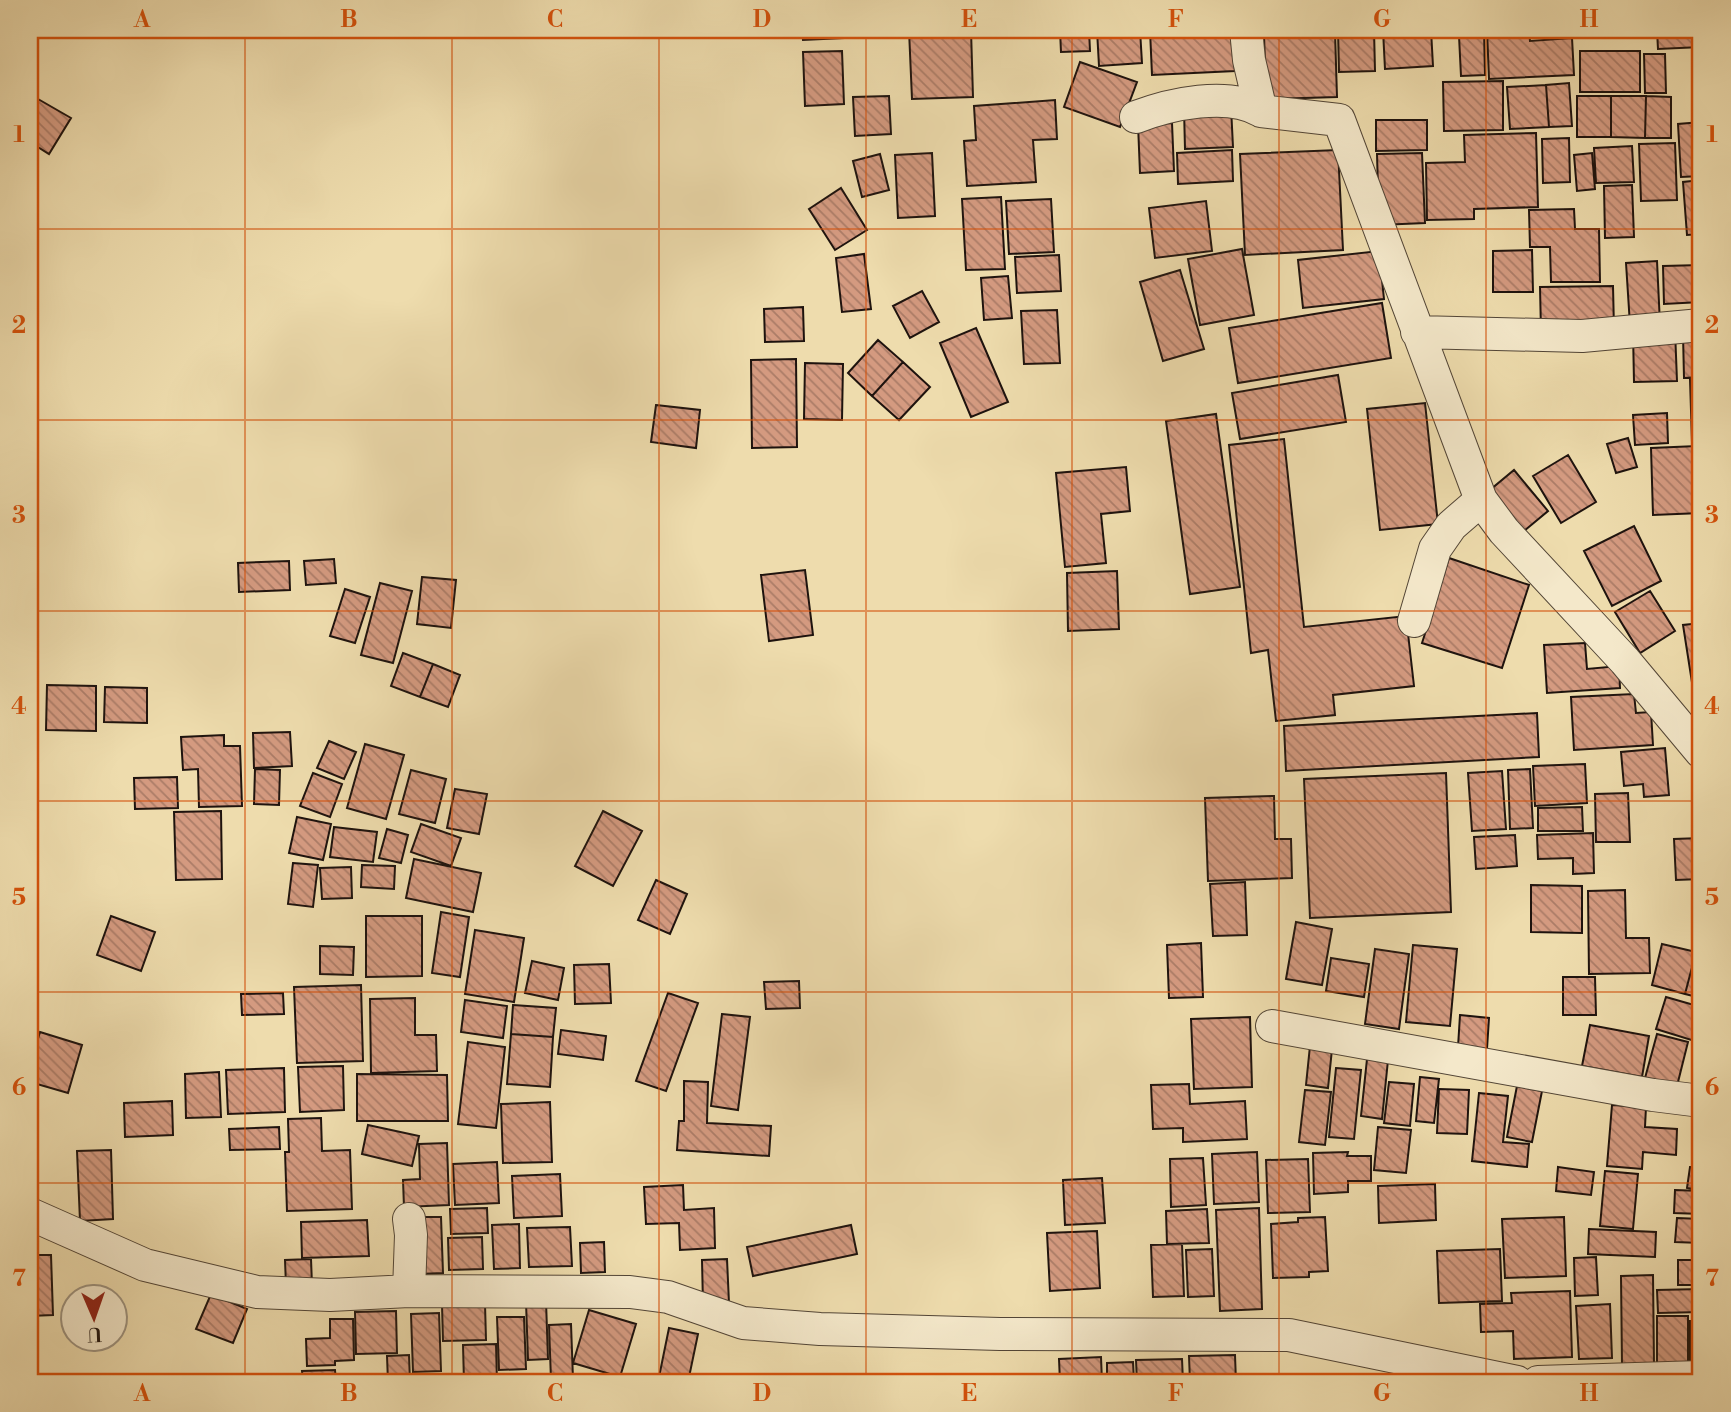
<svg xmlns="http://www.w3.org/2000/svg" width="1731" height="1412" viewBox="0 0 1731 1412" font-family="'Libre Bodoni',serif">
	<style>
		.building { fill: url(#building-back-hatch); stroke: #1e130e; stroke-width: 2 }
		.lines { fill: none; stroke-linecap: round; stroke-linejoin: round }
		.minor-casing { stroke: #524536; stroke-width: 34 }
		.minor { stroke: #f4e8ca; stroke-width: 32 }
		.grid { fill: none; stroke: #d4520c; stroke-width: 2; stroke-opacity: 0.55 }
		.neatline { fill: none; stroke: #d4520c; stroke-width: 2.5 }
		.grid-label { font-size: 23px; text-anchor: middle; font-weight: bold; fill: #d4520c }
	</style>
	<defs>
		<pattern id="building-back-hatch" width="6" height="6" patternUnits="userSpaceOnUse" patternTransform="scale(1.75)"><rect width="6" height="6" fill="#d49a80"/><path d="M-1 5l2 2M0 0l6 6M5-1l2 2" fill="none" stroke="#ab7c67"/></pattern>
	</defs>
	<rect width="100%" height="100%" fill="#eedcad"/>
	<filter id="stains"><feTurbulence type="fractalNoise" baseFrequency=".00286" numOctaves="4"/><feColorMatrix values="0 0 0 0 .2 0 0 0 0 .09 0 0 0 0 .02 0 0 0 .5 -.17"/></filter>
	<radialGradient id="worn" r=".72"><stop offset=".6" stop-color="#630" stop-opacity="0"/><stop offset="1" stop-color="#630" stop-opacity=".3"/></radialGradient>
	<path class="building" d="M802,30H886V36L803,40Z
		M909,30H971L973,97L912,99Z
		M1060,30H1089L1090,51L1061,52Z
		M1097,30H1140L1142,63L1099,66Z
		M1150,30H1233L1235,71L1152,75Z
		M1338,30H1374L1375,71L1339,72Z
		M1383,30H1431L1433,66L1385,69Z
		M1438,30H1484L1485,75L1461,76L1459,36L1438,37Z
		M1487,30H1529L1530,41L1572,38L1574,75L1489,79Z
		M1657,30H1701V47L1658,49Z
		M1335,32L1337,97L1266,99L1264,34Z
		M842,51L844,104L805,106L803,52Z
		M1580,51H1640V92H1580Z
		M1644,54H1665L1666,93H1645Z
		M1080,62L1137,82L1120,127L1064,107Z
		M1503,81V130L1444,131L1443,82Z
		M1569,83L1572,126L1549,127L1546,85Z
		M1546,85L1549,127L1510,129L1507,87Z
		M889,96L891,134L855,136L853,97Z
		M1577,96H1611V137H1577Z
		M1611,96H1646L1645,138L1611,137Z
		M1646,96L1671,97V138H1645Z
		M38,99L71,118L49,154L30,142V114Z
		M1055,100L1057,139L1033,140L1036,182L967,186L964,141L976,140L974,106Z
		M1231,107L1233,147L1185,149L1184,109Z
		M1376,120H1427V150L1376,151Z
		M1701,122V176L1681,177L1678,124Z
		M1172,123L1174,171L1140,173L1138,124Z
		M1536,133L1538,207L1474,209V219L1427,220L1426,163L1465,162L1464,135Z
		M1569,138L1570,182L1543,183L1542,139Z
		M1675,143L1677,200L1641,201L1639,144Z
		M1632,146L1634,182L1596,183L1594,148Z
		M1232,150L1233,181L1178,184L1177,153Z
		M1338,150L1343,250L1245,255L1240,154Z
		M932,153L935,216L898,218L895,155Z
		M1422,153L1425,223L1379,225L1377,154Z
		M1592,153L1595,189L1577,191L1574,155Z
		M880,154L889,190L862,197L853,161Z
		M1701,180V234L1687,235L1683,182Z
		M1632,185L1634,237L1605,238L1604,186Z
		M841,188L867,230L835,250L809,209Z
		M1001,197L1005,269L966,270L962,199Z
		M1051,199L1054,252L1009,254L1006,201Z
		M1206,201L1212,251L1155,258L1149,208Z
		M1574,209L1575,229H1599L1600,282H1551L1550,247H1530L1529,210Z
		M1242,249L1254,315L1200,325L1188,259Z
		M1532,250L1533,292H1493V251Z
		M1379,251L1384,299L1303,308L1298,260Z
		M864,254L871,309L842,312L836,258Z
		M1059,255L1061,291L1017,293L1015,257Z
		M1657,261L1660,324L1630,325L1626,263Z
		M1701,265V302L1664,304L1663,266Z
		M1180,270L1204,349L1163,361L1140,282Z
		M1008,276L1012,318L984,320L981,278Z
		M1613,286L1614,329L1541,331L1540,287Z
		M922,291L939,322L910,338L893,306Z
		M1382,303L1391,358L1238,383L1229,328Z
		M803,307L804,341L765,342L764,309Z
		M1057,310L1060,363L1024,364L1021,311Z
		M976,328L1008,402L971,417L940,343Z
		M1675,330L1677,381L1634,382L1633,332Z
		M1701,333V377L1684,378L1683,334Z
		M878,340L903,362L872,396L848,373Z
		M796,359L797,447L752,448L751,360Z
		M903,362L930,387L899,420L872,396Z
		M805,363L843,364L842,420L804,419Z
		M1338,375L1346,422L1240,439L1232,393Z
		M1690,379H1701V442H1692Z
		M1425,403L1438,524L1380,530L1367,409Z
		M656,405L700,410L696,448L651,442Z
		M1667,413L1668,443L1635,445L1633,415Z
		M1216,414L1240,587L1190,594L1166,421Z
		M1628,438L1637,467L1616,473L1607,444Z
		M1284,439L1304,627L1406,616L1414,686L1333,695L1335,715L1276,721L1268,650L1251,653L1229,445Z
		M1697,446L1698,477H1701V513L1653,515L1651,448Z
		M1568,455L1596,502L1561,523L1533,476Z
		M1126,467L1130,511L1101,514L1106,563L1065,567L1056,473Z
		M1514,470L1548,511L1524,531L1490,490Z
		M1634,526L1661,581L1612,606L1584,551Z
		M1449,558L1529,585L1502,668L1422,643Z
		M334,559L336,583L306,585L304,561Z
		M289,561L290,590L239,592L238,563Z
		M805,570L813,635L769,641L761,575Z
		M1117,571L1119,629L1068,631L1067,573Z
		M422,577L456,580L451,628L417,624Z
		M380,583L412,591L393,663L361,655Z
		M345,589L370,597L355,643L330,636Z
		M1650,591L1675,631L1640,653L1615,612Z
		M1701,623V707L1696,708L1683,625Z
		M1585,643L1587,669L1619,666L1620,688L1547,693L1544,645Z
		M403,653L433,664L420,697L391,686Z
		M433,664L460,675L448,707L420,697Z
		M47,685L96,686V731L46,730Z
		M105,687L147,688V723L104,722Z
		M1634,694L1636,713L1651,712L1653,745L1574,750L1571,697Z
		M1537,713L1539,757L1286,771L1284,726Z
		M290,732L292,766L254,768L253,733Z
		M224,735V746H240L242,806L199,807L198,769L183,770L181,737Z
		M329,741L356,752L344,779L317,768Z
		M365,744L404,755L386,819L347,808Z
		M1665,748L1669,795L1644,797L1643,784L1624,786L1621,752Z
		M1585,764L1587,803L1535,806L1533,766Z
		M255,769L280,770L279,805L254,804Z
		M1530,769L1533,828L1510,829L1508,770Z
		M411,770L446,779L435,823L399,814Z
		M1502,771L1506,829L1472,831L1468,773Z
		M313,773L342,784L330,817L300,806Z
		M1446,773L1451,912L1310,918L1304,779Z
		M177,777L178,808L135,809L134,778Z
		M455,789L487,794L479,834L447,828Z
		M1628,793L1630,842H1596L1595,794Z
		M1274,796L1275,839H1291L1292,878L1208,881L1205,798Z
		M1582,807L1583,831H1538V808Z
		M221,811L222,879L176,880L174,812Z
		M603,811L642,831L613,886L575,866Z
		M297,817L331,824L323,860L289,853Z
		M421,824L461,838L451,866L411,852Z
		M334,827L377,832L373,862L330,857Z
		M387,829L408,835L401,863L379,858Z
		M1593,833L1594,873L1573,874V858L1538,859L1537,835Z
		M1515,835L1517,866L1476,869L1474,837Z
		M1701,838V879L1676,880L1674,839Z
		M414,859L481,873L473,912L406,898Z
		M293,863L318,865L313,907L288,904Z
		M362,865L395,866L394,889L361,887Z
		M351,867L352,898L322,899L320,868Z
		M656,880L687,894L670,934L638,920Z
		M1245,882L1247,935L1213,936L1210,884Z
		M1531,885L1582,886V933L1531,932Z
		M1625,890L1626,938H1649L1650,973L1589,974L1588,891Z
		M441,912L469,917L460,977L432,973Z
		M111,916L155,932L141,971L97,955Z
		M366,916H422V976L366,977Z
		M1296,922L1332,929L1322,985L1286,979Z
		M475,930L524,938L514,1002L465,994Z
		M1201,943L1203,997L1169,998L1167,945Z
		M1662,944L1696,952L1685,994L1652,985Z
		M1413,945L1457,949L1450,1026L1406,1022Z
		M320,946L354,947L353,975L320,974Z
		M1375,949L1409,954L1399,1029L1365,1024Z
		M1696,952L1701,954V998L1685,994Z
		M1331,958L1369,964L1364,997L1326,991Z
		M532,961L564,968L558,1000L525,993Z
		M609,964L611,1003L575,1004L574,965Z
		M1563,977H1595L1596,1015H1563Z
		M799,981L800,1008L766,1009L764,982Z
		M361,985L363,1061L297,1063L294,987Z
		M283,993L284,1014L242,1015L241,994Z
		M668,993L698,1003L666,1091L636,1081Z
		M1666,997L1701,1007V1043L1656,1029Z
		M415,998V1035H436L437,1071L371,1073L370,999Z
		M465,1000L507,1006L503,1038L461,1032Z
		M513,1005L556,1008L553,1037L511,1034Z
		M722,1014L750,1017L738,1110L711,1106Z
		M1460,1015L1489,1018L1487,1049L1458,1047Z
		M1250,1017L1252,1087L1194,1089L1191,1019Z
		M1590,1025L1649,1036L1642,1077L1582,1066Z
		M561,1030L606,1036L603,1060L558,1054Z
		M40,1032L82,1045L68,1093L30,1082V1065Z
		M511,1034L553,1037L550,1087L507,1084Z
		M1657,1034L1688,1042L1677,1086L1645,1078Z
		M468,1042L505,1047L496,1128L458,1124Z
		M1310,1046L1332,1049L1328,1088L1306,1085Z
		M1367,1059L1388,1060L1382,1119L1361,1116Z
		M343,1066L344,1110L300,1112L298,1067Z
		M284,1068L285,1112L228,1114L226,1070Z
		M1336,1068L1361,1070L1354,1139L1329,1137Z
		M219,1072L221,1117L186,1118L185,1074Z
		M357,1074L447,1075L448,1121H357Z
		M1420,1077L1439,1079L1434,1123L1416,1121Z
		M684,1081L708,1082L707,1123L771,1126L769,1156L677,1150L679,1121H684Z
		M1389,1082L1414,1084L1410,1126L1384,1123Z
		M1189,1084L1190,1104L1245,1101L1247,1139L1183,1142V1128L1153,1129L1151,1085Z
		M1517,1086L1542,1091L1532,1142L1507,1137Z
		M1439,1089L1469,1090L1467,1134L1437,1133Z
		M1305,1090L1331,1092L1325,1145L1299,1142Z
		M1479,1093L1508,1096L1503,1142L1529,1144L1527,1167L1472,1161Z
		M172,1101L173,1135L125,1137L124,1103Z
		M550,1102L552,1162L503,1163L501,1104Z
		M1612,1105L1646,1107L1645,1127L1677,1129L1676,1155L1643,1152L1642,1169L1607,1166Z
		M321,1118L322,1151L350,1150L352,1209L287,1211L285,1152H289L288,1119Z
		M368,1125L419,1136L412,1166L362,1154Z
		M279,1127L280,1149L230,1150L229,1129Z
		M1378,1127L1411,1130L1406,1173L1374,1170Z
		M447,1143L449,1205L404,1207L403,1180L420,1179L419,1144Z
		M111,1150L113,1219L80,1221L77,1151Z
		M1257,1152L1259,1202L1214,1204L1212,1154Z
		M1348,1152L1347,1156H1371V1181H1348V1192L1314,1194L1313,1153Z
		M1203,1158L1206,1205L1171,1207L1170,1159Z
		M1308,1159L1310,1212L1268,1213L1266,1160Z
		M497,1162L499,1203L455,1205L453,1164Z
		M1558,1167L1594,1172L1591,1195L1556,1191Z
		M1690,1167L1701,1168V1190L1687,1188Z
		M1605,1171L1638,1174L1633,1229L1600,1226Z
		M560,1174L562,1216L514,1218L512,1176Z
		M1102,1178L1105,1223L1065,1225L1063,1180Z
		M1435,1184L1436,1220L1379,1223L1378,1186Z
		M683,1185L684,1210L714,1208L715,1248L680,1250L679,1223L646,1224L644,1187Z
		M1675,1190L1701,1191V1214L1674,1213Z
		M487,1208L488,1233L451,1234L450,1209Z
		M1259,1208L1262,1309L1220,1311L1216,1210Z
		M1207,1209L1209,1243L1167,1244L1166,1211Z
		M417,1217H441L443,1273L419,1274Z
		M1325,1217L1328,1271L1309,1272V1277L1273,1278L1271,1224L1298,1222V1218Z
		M1564,1217L1566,1276L1505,1278L1502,1219Z
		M1677,1218L1701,1219V1243L1675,1242Z
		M367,1220L369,1256L302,1258L301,1222Z
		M519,1224L520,1268L494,1269L492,1225Z
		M851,1225L857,1254L753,1276L747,1247Z
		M570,1227L572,1266L529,1267L527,1228Z
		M1589,1229L1656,1232L1655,1257L1588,1254Z
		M1097,1231L1100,1288L1050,1291L1047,1233Z
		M482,1237L483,1269L449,1270L448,1238Z
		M604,1242L605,1272L581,1273L580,1243Z
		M1182,1244L1184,1296L1153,1297L1151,1245Z
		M1212,1249L1214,1296L1188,1297L1186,1250Z
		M1500,1249L1502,1301L1439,1303L1437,1251Z
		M30,1255H51L53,1315L30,1316Z
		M1596,1257L1598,1295L1575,1296L1574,1258Z
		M311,1259L312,1285L286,1286L285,1260Z
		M727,1259L729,1303L703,1304L702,1260Z
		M1678,1260H1701V1285H1678Z
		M1653,1275L1654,1364H1622L1621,1276Z
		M1701,1289V1312L1658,1313L1657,1290Z
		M1570,1291L1572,1357L1514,1359L1513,1331L1481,1332L1480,1304L1512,1303L1511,1293Z
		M211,1294L247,1309L233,1343L196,1329Z
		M546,1301L548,1359L528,1360L526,1302Z
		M485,1304L486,1340L443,1341L442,1305Z
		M1610,1304L1612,1358L1579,1359L1576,1306Z
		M589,1310L636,1324L620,1377L573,1363Z
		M396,1311L397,1353L356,1354L355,1312Z
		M439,1313L441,1371L413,1372L411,1314Z
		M1657,1316H1688V1368H1657Z
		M497,1317H524L526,1369L499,1370Z
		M330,1319H353L354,1360L335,1361V1365L307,1366L306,1339L330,1338Z
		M1690,1321H1701V1366L1690,1367Z
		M571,1324L573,1379L551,1380L549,1325Z
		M669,1328L698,1334L688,1382H658Z
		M496,1344L497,1382H464L463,1345Z
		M409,1355L410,1382H388L387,1356Z
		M1235,1355L1236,1382H1190L1189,1356Z
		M1101,1357L1102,1382H1060L1059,1359Z
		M1182,1359L1183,1382H1137L1136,1360Z
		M1133,1362L1134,1382H1107V1363Z
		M335,1370L336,1382H303L302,1371Z"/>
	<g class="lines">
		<defs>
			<path id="minor" d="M1246,30L1249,60L1261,111L1339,120L1481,500L1504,531L1625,661L1701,752
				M1136,117C1170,104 1228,91 1261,111
				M1417,332L1582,336L1701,325
				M1414,621L1435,549L1451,526L1481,500
				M1272,1026L1653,1095L1701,1101
				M30,1214L145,1265L257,1292L330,1295L409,1291L630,1292L668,1297L743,1323L820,1329L1000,1334L1289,1335L1517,1382
				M409,1219L411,1235L409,1291
				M1538,1382L1701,1377"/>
		</defs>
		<use href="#minor" class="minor-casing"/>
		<use href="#minor" class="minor"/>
	</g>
	<path class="grid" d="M245,30V1382M452,30V1382M659,30V1382M866,30V1382M1072,30V1382M1279,30V1382M1486,30V1382M30,229H1701M30,420H1701M30,611H1701M30,801H1701M30,992H1701M30,1183H1701"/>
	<rect width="1731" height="1412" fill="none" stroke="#eedcad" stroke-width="77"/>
	<g transform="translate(94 1318) rotate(178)"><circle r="33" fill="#f4e8ca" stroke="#9e937f" stroke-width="2"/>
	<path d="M0-5L12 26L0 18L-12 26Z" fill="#8f2418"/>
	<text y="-10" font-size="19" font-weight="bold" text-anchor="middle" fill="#1e130e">U</text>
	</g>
	<rect x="38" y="38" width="1654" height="1336" class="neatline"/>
	<g class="grid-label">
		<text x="142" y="27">A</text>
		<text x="349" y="27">B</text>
		<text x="555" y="27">C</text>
		<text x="762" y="27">D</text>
		<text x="969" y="27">E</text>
		<text x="1176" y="27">F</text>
		<text x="1382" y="27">G</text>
		<text x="1589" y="27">H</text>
		<text x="19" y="142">1</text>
		<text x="1712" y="142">1</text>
		<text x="19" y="333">2</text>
		<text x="1712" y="333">2</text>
		<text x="19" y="523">3</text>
		<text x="1712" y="523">3</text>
		<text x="19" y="714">4</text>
		<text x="1712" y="714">4</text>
		<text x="19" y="905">5</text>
		<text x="1712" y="905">5</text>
		<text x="19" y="1095">6</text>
		<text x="1712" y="1095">6</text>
		<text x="19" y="1286">7</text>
		<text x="1712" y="1286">7</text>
		<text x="142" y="1401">A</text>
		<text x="349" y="1401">B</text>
		<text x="555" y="1401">C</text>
		<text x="762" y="1401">D</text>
		<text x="969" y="1401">E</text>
		<text x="1176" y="1401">F</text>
		<text x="1382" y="1401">G</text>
		<text x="1589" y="1401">H</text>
	</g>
	<rect width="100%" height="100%" filter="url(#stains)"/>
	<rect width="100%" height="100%" fill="url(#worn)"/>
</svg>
